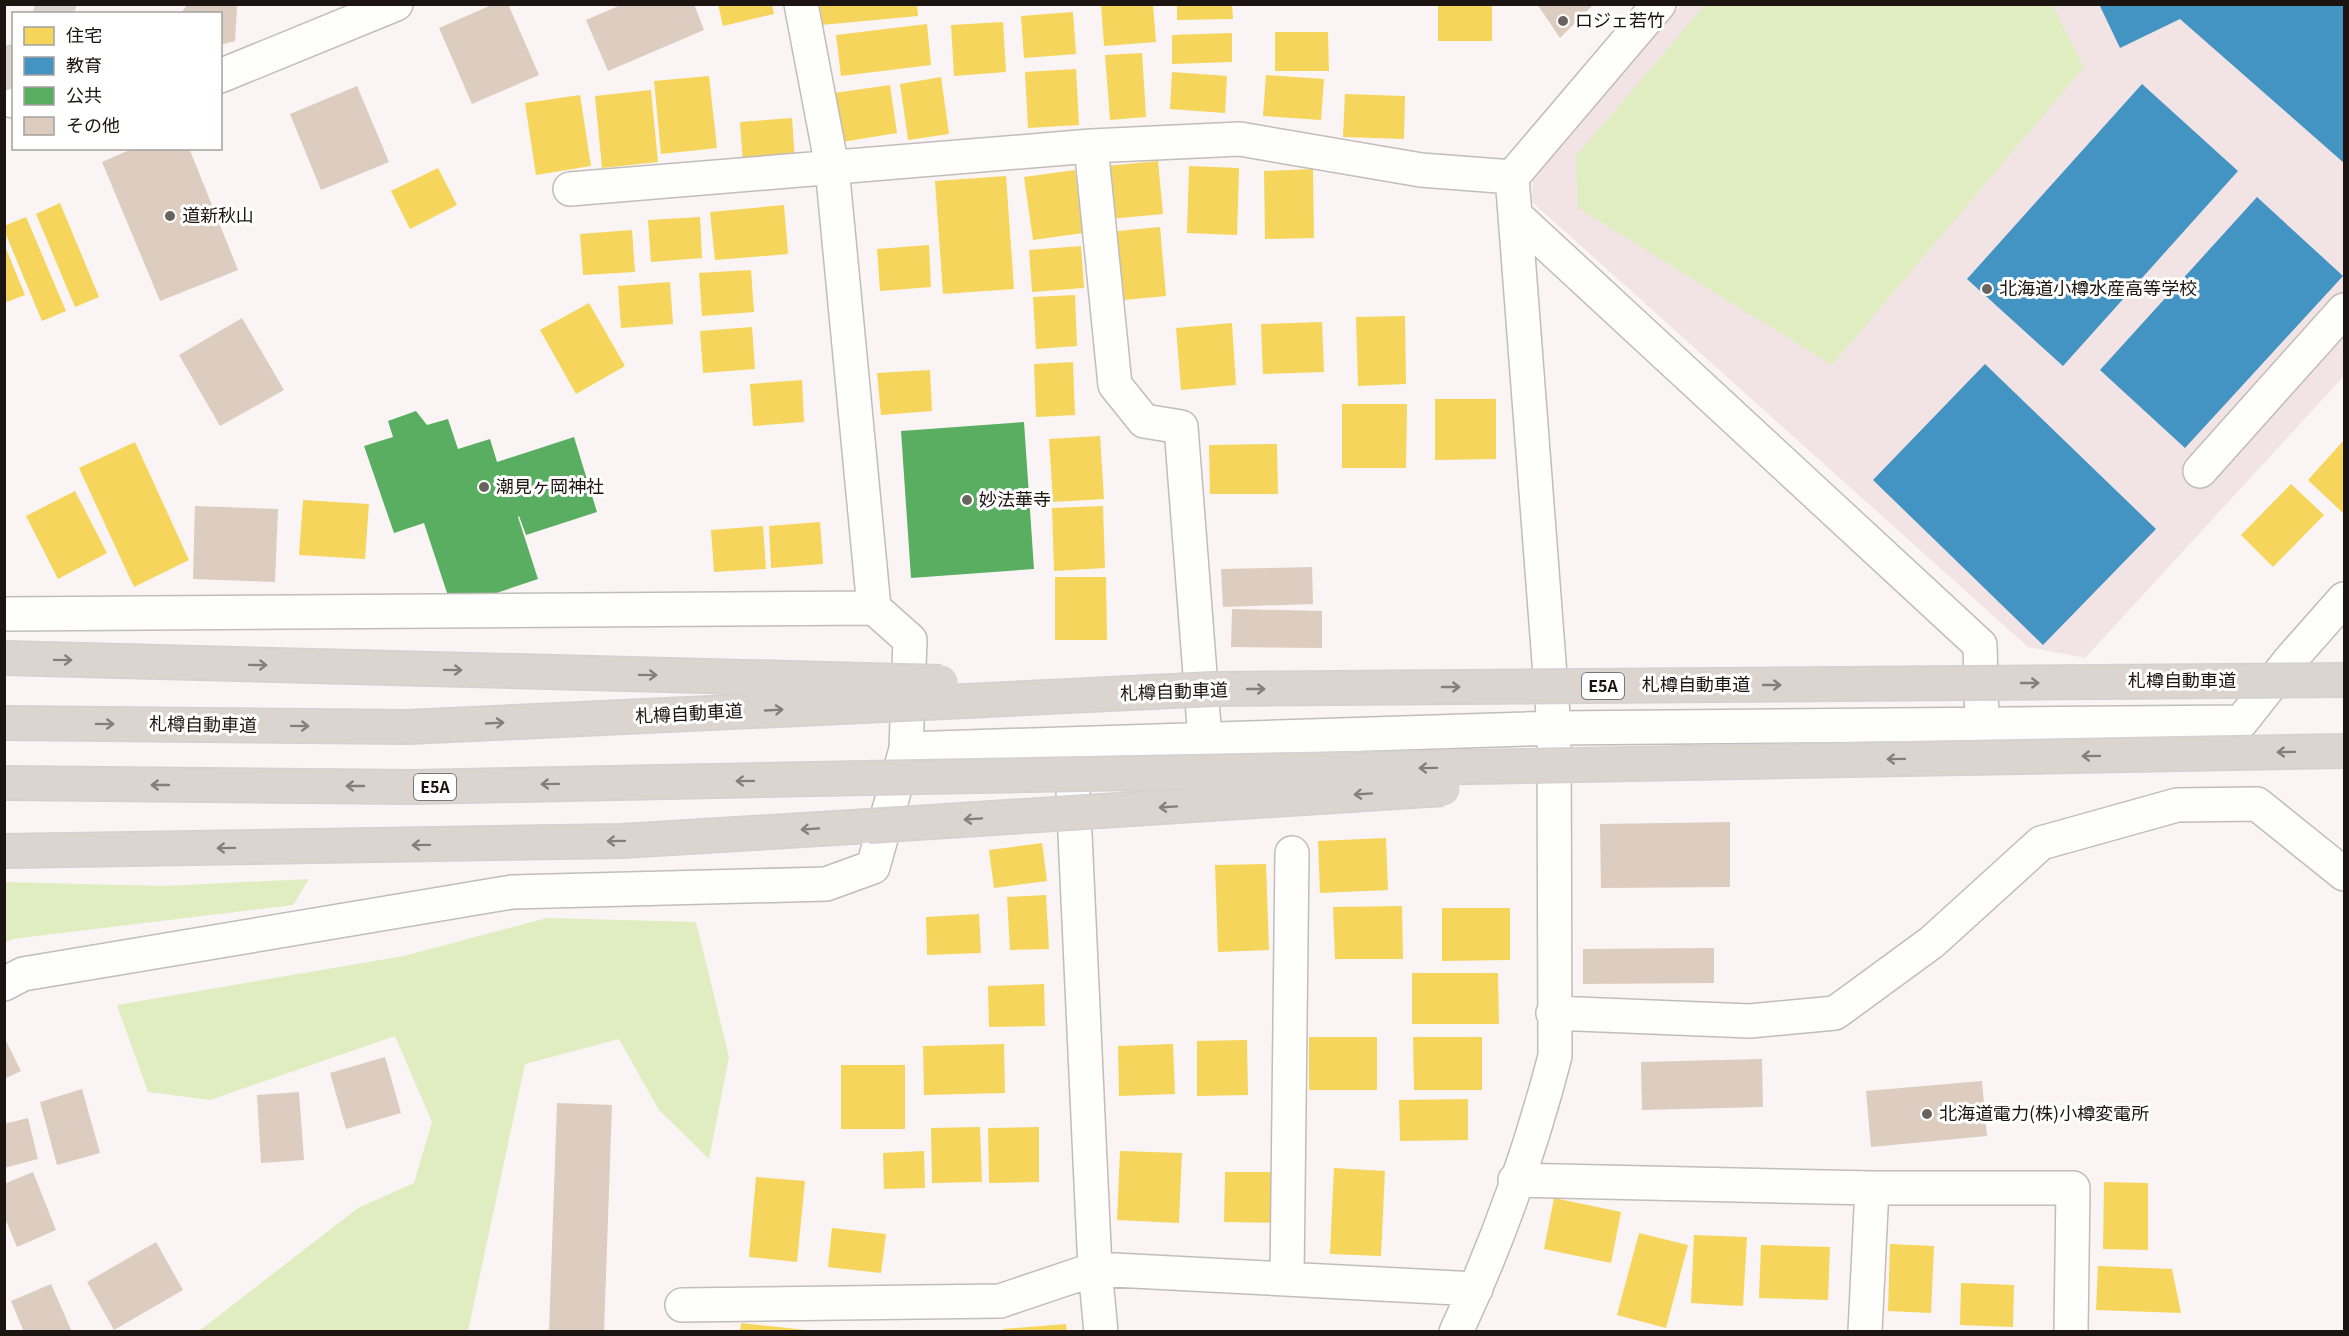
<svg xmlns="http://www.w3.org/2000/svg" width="2349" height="1336" viewBox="0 0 2349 1336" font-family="Georgia,'Noto Sans JP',serif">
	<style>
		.education { fill: #f2e4e5 }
		.green { fill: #dfedc0 }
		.homes { fill: #f6d55c }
		.schools { fill: #4393c3 }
		.public { fill: #5aae61 }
		.building { fill: #ddccc0 }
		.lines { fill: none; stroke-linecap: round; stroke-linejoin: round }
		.minor-casing { stroke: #c2bcba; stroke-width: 36 }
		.highway-casing { stroke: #d4d1d0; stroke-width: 36 }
		.minor { stroke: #fefefd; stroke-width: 33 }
		.highway { stroke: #dbd4cf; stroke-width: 33 }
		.highway-bridge-casing { stroke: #d4d1d0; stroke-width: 36; stroke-linecap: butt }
		.highway-bridge { stroke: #dbd4cf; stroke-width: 33 }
		.oneway { stroke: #857e79 }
		.poi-dot { fill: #696360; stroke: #fff; stroke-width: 2 }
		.labels { text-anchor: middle; stroke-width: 6; stroke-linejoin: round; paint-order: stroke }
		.shield { fill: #fff; stroke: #5f5a58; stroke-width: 1.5 }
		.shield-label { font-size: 16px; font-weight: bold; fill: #1b1410 }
		.poi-label { font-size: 18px; fill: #1b1410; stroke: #fff; text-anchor: start }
		.street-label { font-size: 18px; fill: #1b1410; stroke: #fff }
	</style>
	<rect width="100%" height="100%" fill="#faf5f4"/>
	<path class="education" d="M1681,5H2344V376L2085,658L2028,647L1532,202L1533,171Z"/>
	<path class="green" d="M1705,5H2052L2084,67L1832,365L1578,208L1576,156Z
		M309,879L293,905L12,939L5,943V882L164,886Z
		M547,918L696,922L729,1057L709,1159L659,1110L619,1039L525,1064L468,1331H199L358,1208L414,1183L432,1122L395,1036L210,1100L148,1092L117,1005L404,956Z"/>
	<path class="homes" d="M718,4H772L774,14L723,26Z
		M820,4H917L918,16L821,25Z
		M1101,4H1153L1156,42L1104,46Z
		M1177,4H1232L1233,19L1177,20Z
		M1438,4H1492V41H1438Z
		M1073,12L1076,54L1024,58L1021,16Z
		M1003,22L1006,72L954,76L951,25Z
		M927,24L931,65L841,76L836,35Z
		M1275,32H1328L1329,71H1275Z
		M1232,33V62L1172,64V35Z
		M1142,53L1146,117L1110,120L1105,55Z
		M1076,69L1079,125L1028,128L1025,72Z
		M1172,72L1227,76L1225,113L1170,109Z
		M1266,75L1324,79L1321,120L1263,116Z
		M709,76L717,148L661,154L654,81Z
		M941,77L949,134L908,140L900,84Z
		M890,85L897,133L842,142L834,93Z
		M651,90L658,162L602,168L595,96Z
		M1345,94L1405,96L1404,139L1343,137Z
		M580,95L591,166L536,175L525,103Z
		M792,118L795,161L743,164L740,122Z
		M1158,161L1163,214L1110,219L1106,166Z
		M1189,166L1239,168L1237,235L1187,233Z
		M438,168L457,205L410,229L391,191Z
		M1313,169L1314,238L1265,239L1264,171Z
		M1075,170L1083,233L1033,240L1024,177Z
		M1006,176L1014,289L943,294L935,181Z
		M60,203L99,297L75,307L36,214Z
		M784,205L788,254L715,260L710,212Z
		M26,217L66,311L42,321L4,230V226Z
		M700,217L702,258L651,262L648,220Z
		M1160,227L1166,296L1114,301L1107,232Z
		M632,230L635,272L583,275L580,234Z
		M4,244L25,295L4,303Z
		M929,245L931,287L880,291L877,249Z
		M1081,246L1084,288L1032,292L1029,250Z
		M751,270L754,312L702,316L699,273Z
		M670,282L673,324L621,328L618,286Z
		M1075,295L1077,346L1036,349L1033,297Z
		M589,303L625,366L576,394L540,330Z
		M1405,316L1406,384L1358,386L1356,317Z
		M1322,322L1324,372L1263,374L1261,324Z
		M1232,323L1236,385L1181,390L1176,328Z
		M752,327L755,369L703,373L700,331Z
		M1073,362L1075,415L1036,417L1034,364Z
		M930,370L932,411L881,415L877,373Z
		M802,380L804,422L753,426L750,384Z
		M1435,399H1496V459L1435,460Z
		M1342,404H1407L1406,468H1342Z
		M1100,436L1104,499L1053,502L1049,439Z
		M2344,440V514L2308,480Z
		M135,442L189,560L134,587L79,468Z
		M1277,444L1278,494H1210L1209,445Z
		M2291,484L2324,515L2273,567L2241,535Z
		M75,491L107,553L58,579L26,516Z
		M303,500L369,504L365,559L299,555Z
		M1103,506L1105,568L1054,571L1052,508Z
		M820,522L823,564L771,568L769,526Z
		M763,526L766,569L714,572L711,530Z
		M1055,577H1106L1107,640H1055Z
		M1386,838L1388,890L1320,893L1318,841Z
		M1042,843L1047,881L994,888L989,850Z
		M1266,864L1269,950L1218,952L1215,865Z
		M1046,895L1049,949L1010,950L1007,897Z
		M1402,906L1403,959H1335L1333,907Z
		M1442,908H1510V960L1442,961Z
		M979,914L981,953L927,955L926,917Z
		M1412,973H1498L1499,1024H1412Z
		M1044,984L1045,1026L989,1027L988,986Z
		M1309,1037H1377V1090H1309Z
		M1413,1037H1482V1090H1414Z
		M1247,1040L1248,1095L1197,1096V1041Z
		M1004,1044L1005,1093L924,1095L923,1046Z
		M1173,1044L1175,1094L1119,1096L1118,1046Z
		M841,1065H905V1129H841Z
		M1468,1099V1140L1400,1141L1399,1100Z
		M980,1127L982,1182L932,1183L931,1128Z
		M1039,1127V1182L989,1183L988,1128Z
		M924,1151L925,1188L884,1189L883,1153Z
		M1120,1151L1182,1153L1179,1223L1117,1220Z
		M1334,1168L1385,1171L1381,1256L1330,1254Z
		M1225,1172H1279V1223L1224,1222Z
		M756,1177L805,1181L797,1262L749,1257Z
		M2104,1182L2148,1183V1250L2103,1249Z
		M1554,1198L1621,1212L1611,1263L1544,1249Z
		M832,1228L886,1234L881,1273L828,1267Z
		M1639,1233L1688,1245L1666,1328L1617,1315Z
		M1694,1235L1747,1237L1743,1306L1691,1303Z
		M1890,1244L1934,1246L1931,1313L1888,1311Z
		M1761,1245L1830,1247L1828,1300L1759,1298Z
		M2098,1266L2172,1269L2181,1313L2096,1310Z
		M1961,1283L2014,1285L2013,1327L1960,1325Z
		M741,1323L806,1330V1332H740Z
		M1066,1324L1067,1332H1003V1329Z"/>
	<path class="schools" d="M2099,4H2344V163L2180,19L2120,48Z
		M2142,84L2238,171L2063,366L1967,279Z
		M2257,197L2343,276L2185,448L2100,370Z
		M1985,364L2156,529L2043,645L1873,480Z"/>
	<path class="public" d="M416,411L427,425L448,419L458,449L490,439L497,462L574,437L597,512L526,535L519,516L518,517L538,579L452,608L424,523L394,533L364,446L393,437L388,421Z
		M1024,422L1034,569L911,578L901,431Z"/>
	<path class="building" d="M188,4H233L237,7L235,41L220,45V14H180Z
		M494,4H508L539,75L472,104L439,28Z
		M623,4H694L704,30L608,71L586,20Z
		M1537,4H1594L1560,38Z
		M357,86L389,162L321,190L290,114Z
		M134,148H189L238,270L160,301L102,162Z
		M242,318L284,390L220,426L179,355Z
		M195,506L278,509L275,582L193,579Z
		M1312,567L1313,604L1223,607L1221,569Z
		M1232,609L1322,611V648L1231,647Z
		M1730,822V887L1601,888L1600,824Z
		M1714,948V983L1583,984V949Z
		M4,1037L21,1071L4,1079Z
		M385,1057L401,1113L346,1129L330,1073Z
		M1762,1059L1763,1107L1642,1110L1641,1062Z
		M1982,1081L1987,1136L1871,1147L1866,1091Z
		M82,1089L100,1153L57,1165L40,1102Z
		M299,1092L304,1160L261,1163L257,1095Z
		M557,1103L612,1105L604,1332H549Z
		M28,1118L38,1159L4,1168V1124Z
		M33,1172L56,1230L17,1247L4,1216V1184Z
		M156,1242L183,1290L114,1330L87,1282Z
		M51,1284L72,1332H24L11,1301Z"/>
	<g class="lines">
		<defs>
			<path id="minor" d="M801,4L832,167L874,608
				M1659,4L1512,177L1515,215L1980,645L1982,724
				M220,76L396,4
				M4,99L14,101
				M1091,146L1115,385L1144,421L1181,427L1205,739
				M570,189L1091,146L1240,139L1421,170L1512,177
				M2200,471L2344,310
				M4,614L874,608L910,640L906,749L873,867L826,884L512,892L23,974L4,984
				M1071,747L1095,1269L1101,1332
				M906,749L1554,728L2241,722L2290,660L2344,599
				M1553,1013L1750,1021L1835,1013L1932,942L2041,843L2177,805L2257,804L2344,874
				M1515,1180L1872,1188H2073L2071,1332
				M1287,1279L1292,853
				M682,1305L1000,1301L1095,1269L1476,1289
				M1456,1332C1497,1244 1531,1149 1555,1056L1554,728L1515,215
				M1865,1332L1872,1188"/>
			<path id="highway" d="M51,14L58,4
				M4,74L14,62
				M4,658L865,680
				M4,723L408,727L862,706
				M4,783L414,787L866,778
				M4,851L622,841L869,826"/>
		</defs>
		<use href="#minor" class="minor-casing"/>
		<use href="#highway" class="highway-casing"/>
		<use href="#minor" class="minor"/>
		<use href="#highway" class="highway"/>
		<defs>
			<path id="highway-bridge" d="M865,680L941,682
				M862,706L1214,689L2344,680
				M866,778L2344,751
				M869,826L1443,789"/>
		</defs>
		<use href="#highway-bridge" class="highway-bridge-casing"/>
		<use href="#highway-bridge" class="highway-bridge"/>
	</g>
	<defs><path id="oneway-shaft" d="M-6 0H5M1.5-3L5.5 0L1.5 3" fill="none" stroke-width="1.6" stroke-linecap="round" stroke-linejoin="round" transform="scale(1.5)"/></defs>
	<g class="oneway">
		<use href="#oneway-shaft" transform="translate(63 660) rotate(1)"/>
		<use href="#oneway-shaft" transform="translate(258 665) rotate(1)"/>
		<use href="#oneway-shaft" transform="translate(453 670) rotate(1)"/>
		<use href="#oneway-shaft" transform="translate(648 675) rotate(1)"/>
		<use href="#oneway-shaft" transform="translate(2030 683)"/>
		<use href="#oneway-shaft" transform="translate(1772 685)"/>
		<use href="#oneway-shaft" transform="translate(1451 687)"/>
		<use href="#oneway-shaft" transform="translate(1256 689)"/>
		<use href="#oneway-shaft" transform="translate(774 710) rotate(-3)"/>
		<use href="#oneway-shaft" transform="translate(495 723) rotate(-3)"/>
		<use href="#oneway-shaft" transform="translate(105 724) rotate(1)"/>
		<use href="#oneway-shaft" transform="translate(300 726) rotate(1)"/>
		<use href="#oneway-shaft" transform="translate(2286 752) rotate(179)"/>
		<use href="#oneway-shaft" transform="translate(2091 756) rotate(179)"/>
		<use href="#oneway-shaft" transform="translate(1896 759) rotate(179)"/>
		<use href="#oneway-shaft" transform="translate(1428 768) rotate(179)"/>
		<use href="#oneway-shaft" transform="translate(745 781) rotate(179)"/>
		<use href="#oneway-shaft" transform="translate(550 784) rotate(179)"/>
		<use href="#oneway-shaft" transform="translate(160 785) rotate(-180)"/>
		<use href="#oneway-shaft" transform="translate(355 786) rotate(-180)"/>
		<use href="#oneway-shaft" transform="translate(1363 794) rotate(176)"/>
		<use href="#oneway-shaft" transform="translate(1168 807) rotate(176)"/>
		<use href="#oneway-shaft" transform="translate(973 819) rotate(176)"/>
		<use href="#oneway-shaft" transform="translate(810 829) rotate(176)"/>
		<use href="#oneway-shaft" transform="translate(616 841) rotate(179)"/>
		<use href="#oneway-shaft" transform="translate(421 845) rotate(179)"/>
		<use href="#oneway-shaft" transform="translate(226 848) rotate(179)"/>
	</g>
	<g class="poi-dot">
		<circle cx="1563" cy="21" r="6"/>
		<circle cx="170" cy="216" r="6"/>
		<circle cx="1987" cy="289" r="6"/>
		<circle cx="484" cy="487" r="6"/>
		<circle cx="967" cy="500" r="6"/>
		<circle cx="1927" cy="1114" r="6"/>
	</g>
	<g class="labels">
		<g class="shield">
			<rect x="1582" y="673" width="42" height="26" rx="4.5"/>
			<rect x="414" y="774" width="42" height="26" rx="4.5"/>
		</g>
		<g class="shield-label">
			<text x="1603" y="692">E5A</text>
			<text x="435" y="793">E5A</text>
		</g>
		<g class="poi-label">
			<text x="1575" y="27">ロジェ若竹</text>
			<text x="182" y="222">道新秋山</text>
			<text x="1999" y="295">北海道小樽水産高等学校</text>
			<text x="496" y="493">潮見ヶ岡神社</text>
			<text x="979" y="506">妙法華寺</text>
			<text x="1939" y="1120">北海道電力(株)小樽変電所</text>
		</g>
		<g class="street-label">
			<text x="2182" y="687">札樽自動車道</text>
			<text x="1696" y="691">札樽自動車道</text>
			<text transform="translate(1174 692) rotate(-2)" y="6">札樽自動車道</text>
			<text transform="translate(689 714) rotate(-3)" y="6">札樽自動車道</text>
			<text transform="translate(203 725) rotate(1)" y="6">札樽自動車道</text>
		</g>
	</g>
	<rect width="2349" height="1336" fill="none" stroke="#1b1410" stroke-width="12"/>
	<rect x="12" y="12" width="210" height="138" fill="#ffffff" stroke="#a4a19f" stroke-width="1.5"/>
	<rect x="24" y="27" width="30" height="18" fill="#f6d55c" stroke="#a4a19f" stroke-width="1.5"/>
	<text x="66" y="42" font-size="18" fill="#1b1410">住宅</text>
	<rect x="24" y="57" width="30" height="18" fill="#4393c3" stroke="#a4a19f" stroke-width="1.5"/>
	<text x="66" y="72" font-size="18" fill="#1b1410">教育</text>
	<rect x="24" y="87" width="30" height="18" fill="#5aae61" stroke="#a4a19f" stroke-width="1.5"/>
	<text x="66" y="102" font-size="18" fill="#1b1410">公共</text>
	<rect x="24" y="117" width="30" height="18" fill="#ddccc0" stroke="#a4a19f" stroke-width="1.5"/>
	<text x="66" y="132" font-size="18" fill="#1b1410">その他</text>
</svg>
